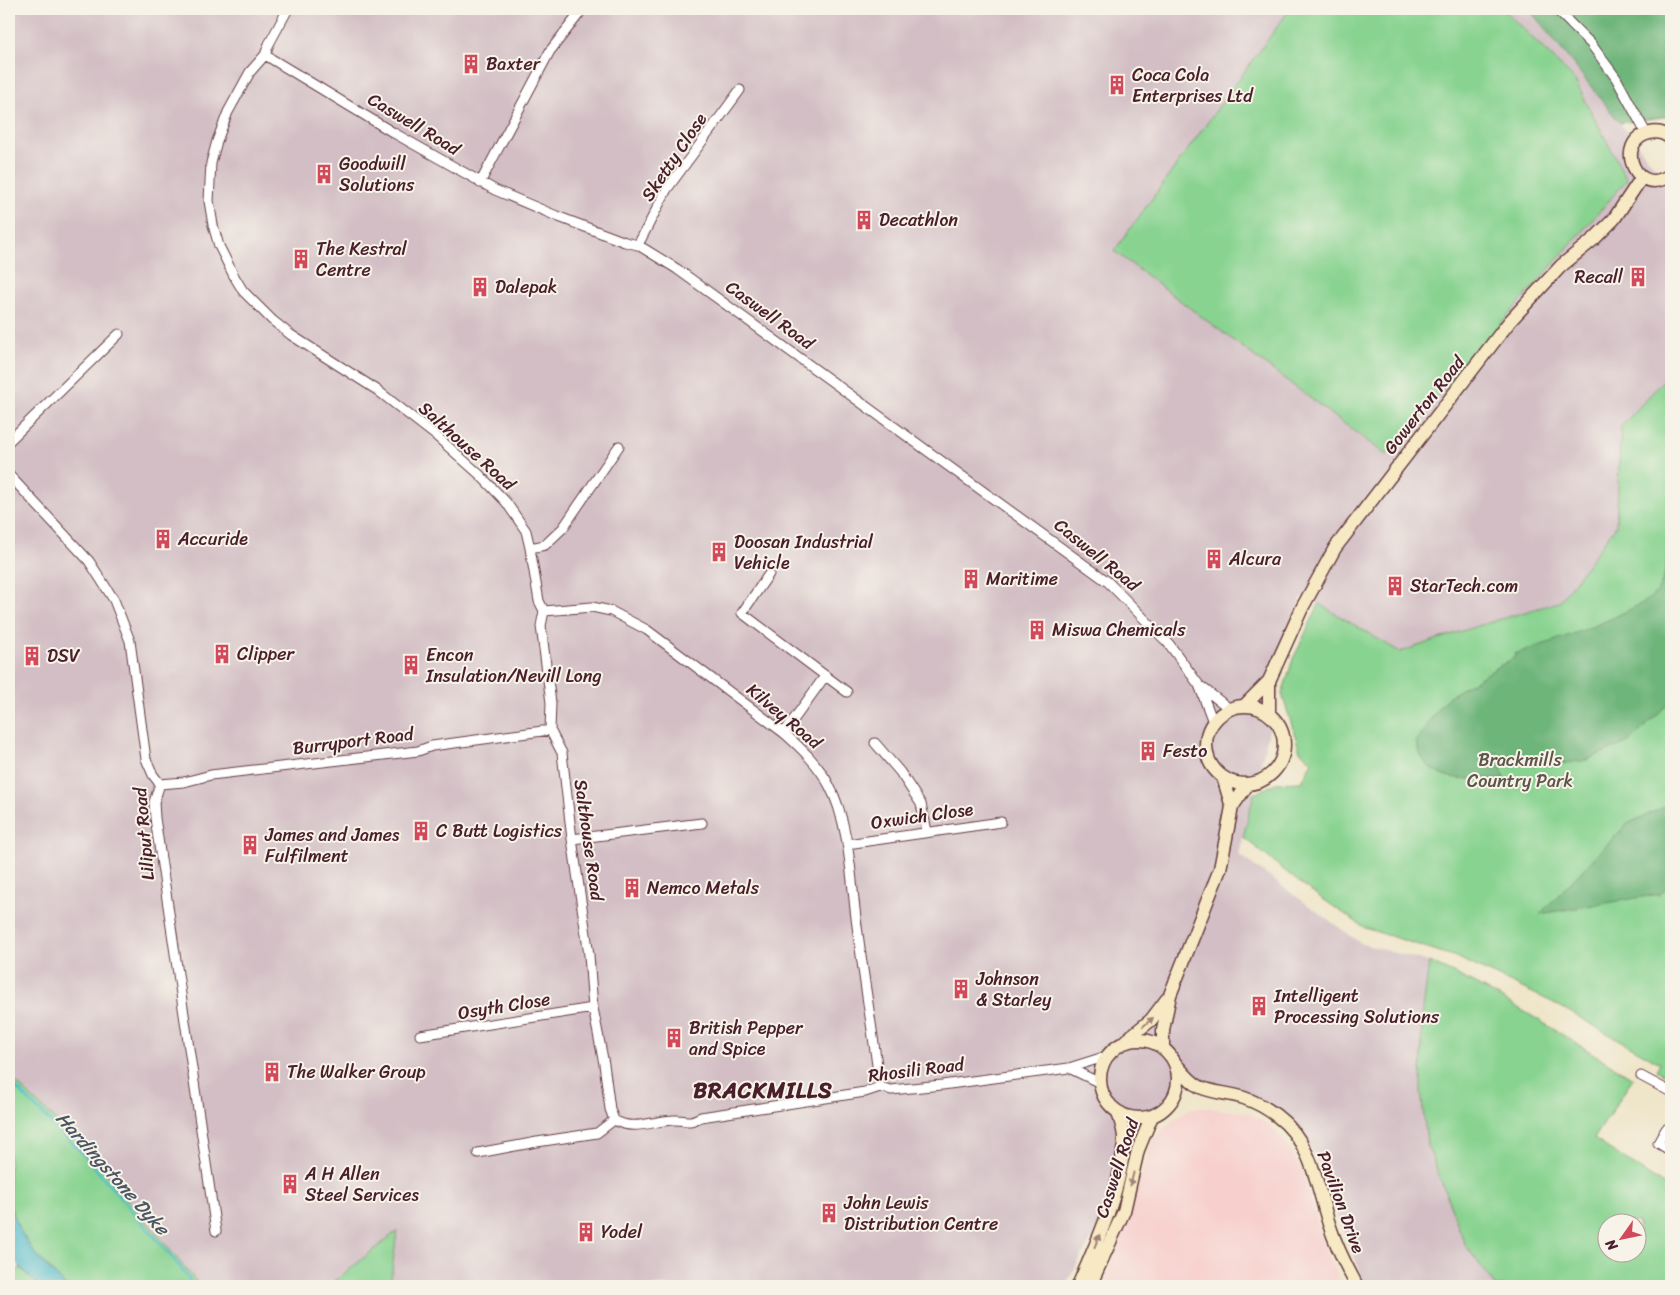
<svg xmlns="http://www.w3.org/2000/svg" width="1680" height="1295" viewBox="0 0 1680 1295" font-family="Sriracha,sans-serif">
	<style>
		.built { fill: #f7d0ce }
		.industrial { fill: #d2bec4 }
		.green { fill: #88d390; stroke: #69795e; fill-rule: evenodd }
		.forest { fill: #6eb57a; stroke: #5c6a52 }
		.water { fill: #4ebaca; stroke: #4c6c7a }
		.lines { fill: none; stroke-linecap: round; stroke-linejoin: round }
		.stream { stroke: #4ebaca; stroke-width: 2.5 }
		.street-casing { stroke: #633d43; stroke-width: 11 }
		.secondary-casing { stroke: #633d43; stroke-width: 15 }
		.street { stroke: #fff; stroke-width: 9 }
		.secondary { stroke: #f7e9c3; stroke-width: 12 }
		.oneway { fill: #a08477 }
		.labels { text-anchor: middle; stroke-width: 4; stroke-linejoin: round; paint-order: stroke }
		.poi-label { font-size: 18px; fill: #4a1f2b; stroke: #f7f3e8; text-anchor: start }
		.street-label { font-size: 18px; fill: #4a1f2b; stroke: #f7f3e8 }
		.park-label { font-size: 18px; fill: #5d5549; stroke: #f7f3e8 }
		.water-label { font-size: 19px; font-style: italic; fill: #4b5563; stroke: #f7f3e8 }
		.district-label { font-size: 22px; font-weight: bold; letter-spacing: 1px; fill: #4a1f2b; stroke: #f7f3e8 }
	</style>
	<rect width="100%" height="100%" fill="#f7f3e8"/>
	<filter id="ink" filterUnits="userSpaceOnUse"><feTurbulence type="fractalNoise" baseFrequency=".02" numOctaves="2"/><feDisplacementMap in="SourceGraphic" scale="10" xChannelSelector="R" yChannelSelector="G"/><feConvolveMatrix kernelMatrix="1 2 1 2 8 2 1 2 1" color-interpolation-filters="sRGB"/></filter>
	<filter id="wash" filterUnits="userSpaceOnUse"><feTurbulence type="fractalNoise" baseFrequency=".0096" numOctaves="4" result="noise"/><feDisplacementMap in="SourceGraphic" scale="20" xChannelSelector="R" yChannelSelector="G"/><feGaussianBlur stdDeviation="1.12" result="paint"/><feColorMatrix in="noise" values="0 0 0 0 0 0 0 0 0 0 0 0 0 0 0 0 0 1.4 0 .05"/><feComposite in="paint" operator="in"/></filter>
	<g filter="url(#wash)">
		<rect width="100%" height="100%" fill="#efe5c9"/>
		<path class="built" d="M1203,1107L1248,1113L1271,1126L1291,1151L1303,1172L1326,1252L1343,1286H1101L1131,1213L1150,1148L1159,1133L1173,1120L1189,1109Z"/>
		<path class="industrial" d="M9,9H1529L1671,187V372L1621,427L1616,526L1559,602L1474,627L1400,652L1319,604L1301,597L1239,855L1362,944L1429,962L1422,1019L1421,1091L1427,1144L1465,1244L1495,1286H1366L1333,1204L1321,1166L1311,1149L1286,1116L1195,1080L1170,1099L1065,1286H390L397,1231L329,1286H200L85,1148L9,1076Z"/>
		<path class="green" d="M1290,9H1503L1574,79L1627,180L1386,455L1114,251Z
			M1671,372V1078L1656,1070L1660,1063L1552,1002L1456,957L1365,928L1301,884L1243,837L1254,794L1276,783L1302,782L1312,761L1300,751L1282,694L1293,659L1319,604L1400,652L1474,627L1559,602L1616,526L1621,427Z
			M1429,962C1501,993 1566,1038 1633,1078L1594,1139L1671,1190V1286H1495L1465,1244L1427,1144L1421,1091L1422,1019ZM1638,1222V1252H1608V1222Z
			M9,1076L85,1148L200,1286H66L32,1250L17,1226L11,1208L9,1200Z
			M397,1231L390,1286H329Z
			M20,1268L39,1286H9V1273L10,1275Z"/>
		<path class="forest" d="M1529,9H1671V116L1620,123Z
			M1668,520H1671V701L1629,742L1586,760L1554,765L1540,763L1534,766L1495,752L1491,758L1500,763L1504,779C1467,778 1426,787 1416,741L1439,707L1449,696L1515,657L1514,654C1553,641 1592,629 1629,610C1638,605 1650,600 1657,591C1669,576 1668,539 1668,520Z
			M1671,804V883L1660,894L1540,914L1627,824Z"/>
		<path class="water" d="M9,1200C18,1238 39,1260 66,1286H39L20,1267L9,1253Z"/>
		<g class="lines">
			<path class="stream" d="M9,1081L83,1154L181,1268L194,1286"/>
		</g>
	</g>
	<g filter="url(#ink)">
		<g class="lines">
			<defs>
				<path id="street" d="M288,9L269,44L265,55L250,72L228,112L217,141L211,163L209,201L213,225L219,246L234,276L243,291L272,320L291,335L377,390L435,435L479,474L506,502L526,531L530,548L539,601L544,611L541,626L551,703L550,730L562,753L572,839L589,955L593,1008L604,1064L610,1109L614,1120
					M1556,9L1591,44L1616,78L1646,133
					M265,55L394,133L495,190L559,217L625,242L638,245L677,269L1108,582L1169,644L1199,685L1230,709
					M480,183L550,51L579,14L576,9
					M638,245L667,189L740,90
					M9,441L119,334
					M9,475L89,561L114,600L130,641L146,759L153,775L160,784L154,802L155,818L216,1231
					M530,548L545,545L563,528L619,446
					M769,574L742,613L847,692
					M544,611L592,607L611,611L647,630L784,733C802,749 818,764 829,785C850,824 851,881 857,926C864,980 873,1033 880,1087
					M1199,685L1213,722
					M784,733L825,676
					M875,743L900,772L921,804L927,831
					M160,784L184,782L211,775L418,751L432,746L550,730
					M572,839L702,823
					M847,844L1001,822
					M420,1035L593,1008
					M1069,1068L1100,1083
					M1641,1076L1671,1092
					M1666,1129L1658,1143L1671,1151
					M478,1153L537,1142L597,1133L614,1120C634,1132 654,1120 675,1120C690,1120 686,1124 701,1117L865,1092L880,1087L891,1090L942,1085L1069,1068L1107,1056"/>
				<path id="secondary" d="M1671,139C1665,133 1658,131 1650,133C1612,141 1637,201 1671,174
					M1206 745a39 39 0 1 1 78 0a39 39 0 1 1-78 0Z
					M1244,706L1269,681L1302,608L1335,548L1510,321L1561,266L1594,239L1614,219L1642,177
					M1269,714V681
					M1223,777L1232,807
					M1100 1079a39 39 0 1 1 78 0a39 39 0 1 1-78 0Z
					M1125,1041L1151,1020L1167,999
					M1163,1048V1030L1170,995L1220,869L1232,807L1248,784
					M1175,1063C1182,1071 1190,1082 1200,1087C1213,1093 1230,1093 1244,1098C1256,1102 1268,1109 1277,1116C1312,1142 1317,1186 1329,1224C1336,1246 1346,1266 1357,1286
					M1078,1286C1097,1242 1123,1187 1124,1138C1124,1130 1120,1120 1118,1112
					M1090,1286L1124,1211L1138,1150L1152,1116"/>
			</defs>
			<use href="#street" class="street-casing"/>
			<use href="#secondary" class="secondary-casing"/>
			<use href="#street" class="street"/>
			<use href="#secondary" class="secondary"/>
		</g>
		<defs><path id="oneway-solid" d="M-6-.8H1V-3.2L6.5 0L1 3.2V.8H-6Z" transform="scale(1.25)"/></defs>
		<g class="oneway">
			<use href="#oneway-solid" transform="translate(1148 1022) rotate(-41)"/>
			<use href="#oneway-solid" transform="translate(1132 1179) rotate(104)"/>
			<use href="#oneway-solid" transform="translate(1097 1241) rotate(-68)"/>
		</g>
	</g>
	<defs>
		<symbol id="building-bare" viewBox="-9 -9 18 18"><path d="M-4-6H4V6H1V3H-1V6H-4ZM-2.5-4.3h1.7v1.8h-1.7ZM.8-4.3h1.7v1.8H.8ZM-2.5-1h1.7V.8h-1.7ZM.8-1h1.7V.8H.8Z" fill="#d1495b" stroke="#f7f3e8" stroke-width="2.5" paint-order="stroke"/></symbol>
	</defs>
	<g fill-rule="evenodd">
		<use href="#building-bare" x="457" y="50" width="28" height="28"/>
		<use href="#building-bare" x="1103" y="71" width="28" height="28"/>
		<use href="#building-bare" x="310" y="160" width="28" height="28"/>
		<use href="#building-bare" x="850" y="206" width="28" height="28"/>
		<use href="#building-bare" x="287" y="245" width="28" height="28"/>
		<use href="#building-bare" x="1624" y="263" width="28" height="28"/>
		<use href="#building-bare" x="466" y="273" width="28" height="28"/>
		<use href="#building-bare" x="149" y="525" width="28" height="28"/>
		<use href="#building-bare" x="705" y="538" width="28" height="28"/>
		<use href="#building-bare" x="1200" y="545" width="28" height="28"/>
		<use href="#building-bare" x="957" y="565" width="28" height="28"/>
		<use href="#building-bare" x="1381" y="572" width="28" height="28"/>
		<use href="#building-bare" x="1023" y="616" width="28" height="28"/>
		<use href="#building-bare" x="208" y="640" width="28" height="28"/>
		<use href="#building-bare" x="18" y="642" width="28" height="28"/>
		<use href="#building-bare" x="397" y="651" width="28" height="28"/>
		<use href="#building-bare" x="1134" y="737" width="28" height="28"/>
		<use href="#building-bare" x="407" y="817" width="28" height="28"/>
		<use href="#building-bare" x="236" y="831" width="28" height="28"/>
		<use href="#building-bare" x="618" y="874" width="28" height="28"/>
		<use href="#building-bare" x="947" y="975" width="28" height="28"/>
		<use href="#building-bare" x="1245" y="992" width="28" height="28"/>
		<use href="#building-bare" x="660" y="1024" width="28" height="28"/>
		<use href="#building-bare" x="258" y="1058" width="28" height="28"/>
		<use href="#building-bare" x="276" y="1170" width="28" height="28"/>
		<use href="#building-bare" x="815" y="1199" width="28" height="28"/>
		<use href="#building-bare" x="572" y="1218" width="28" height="28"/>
	</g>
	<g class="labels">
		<g class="poi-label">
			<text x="486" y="70">Baxter</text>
			<text x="1132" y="81">Coca Cola<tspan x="1132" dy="21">Enterprises Ltd</tspan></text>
			<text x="339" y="170">Goodwill<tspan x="339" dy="21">Solutions</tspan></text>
			<text x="879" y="226">Decathlon</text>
			<text x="316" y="255">The Kestral<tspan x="316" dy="21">Centre</tspan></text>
			<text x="1623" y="283" text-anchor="end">Recall</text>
			<text x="495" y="293">Dalepak</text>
			<text x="178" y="545">Accuride</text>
			<text x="734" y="548">Doosan Industrial<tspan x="734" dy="21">Vehicle</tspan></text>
			<text x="1229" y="565">Alcura</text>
			<text x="986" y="585">Maritime</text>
			<text x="1410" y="592">StarTech.com</text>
			<text x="1052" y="636">Miswa Chemicals</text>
			<text x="237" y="660">Clipper</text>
			<text x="426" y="661">Encon<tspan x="426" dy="21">Insulation/Nevill Long</tspan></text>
			<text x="47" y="662">DSV</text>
			<text x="1163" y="757">Festo</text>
			<text x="436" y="837">C Butt Logistics</text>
			<text x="265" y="841">James and James<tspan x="265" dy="21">Fulfilment</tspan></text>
			<text x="647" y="894">Nemco Metals</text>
			<text x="976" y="985">Johnson<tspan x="976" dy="21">&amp; Starley</tspan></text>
			<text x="1274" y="1002">Intelligent<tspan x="1274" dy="21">Processing Solutions</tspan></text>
			<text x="689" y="1034">British Pepper<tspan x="689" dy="21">and Spice</tspan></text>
			<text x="287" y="1078">The Walker Group</text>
			<text x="305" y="1180">A H Allen<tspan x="305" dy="21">Steel Services</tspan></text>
			<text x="844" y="1209">John Lewis<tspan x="844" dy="21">Distribution Centre</tspan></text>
			<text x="601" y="1238">Yodel</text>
		</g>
		<g class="street-label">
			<text transform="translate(414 124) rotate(31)" y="6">Caswell Road</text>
			<text transform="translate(674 157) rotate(-56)" y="6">Sketty Close</text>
			<text transform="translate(770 315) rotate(36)" y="6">Caswell Road</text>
			<text transform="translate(1424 405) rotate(-52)" y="6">Gowerton Road</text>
			<text transform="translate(467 446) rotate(42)" y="6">Salthouse Road</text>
			<text transform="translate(1097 555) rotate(39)" y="6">Caswell Road</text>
			<text transform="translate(784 716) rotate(40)" y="6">Kilvey Road</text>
			<text transform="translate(353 741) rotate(-7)" y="6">Burryport Road</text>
			<text transform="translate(922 816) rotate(-8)" y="6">Oxwich Close</text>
			<text transform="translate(144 834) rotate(-95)" y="6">Liliput Road</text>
			<text transform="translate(589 840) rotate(82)" y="6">Salthouse Road</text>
			<text transform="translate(504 1006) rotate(-9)" y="6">Osyth Close</text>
			<text transform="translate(916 1070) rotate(-7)" y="6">Rhosili Road</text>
			<text transform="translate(1117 1168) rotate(-72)" y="6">Caswell Road</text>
			<text transform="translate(1341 1202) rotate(70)" y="6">Pavilion Drive</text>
		</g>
		<g class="park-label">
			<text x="1520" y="766">Brackmills<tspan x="1520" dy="21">Country Park</tspan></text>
		</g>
		<g class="water-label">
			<text transform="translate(113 1173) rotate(48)" y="7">Hardingstone Dyke</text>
		</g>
		<g class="district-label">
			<text x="763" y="1098">BRACKMILLS</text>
		</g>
	</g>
	<rect width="1680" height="1295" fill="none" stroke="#f7f3e8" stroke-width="30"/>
	<g transform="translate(1622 1238) rotate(237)"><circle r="24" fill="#f7f3e8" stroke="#b29e9c"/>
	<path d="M0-4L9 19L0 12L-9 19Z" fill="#d1495b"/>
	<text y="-8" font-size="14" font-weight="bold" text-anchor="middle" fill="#4a1f2b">N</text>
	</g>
</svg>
